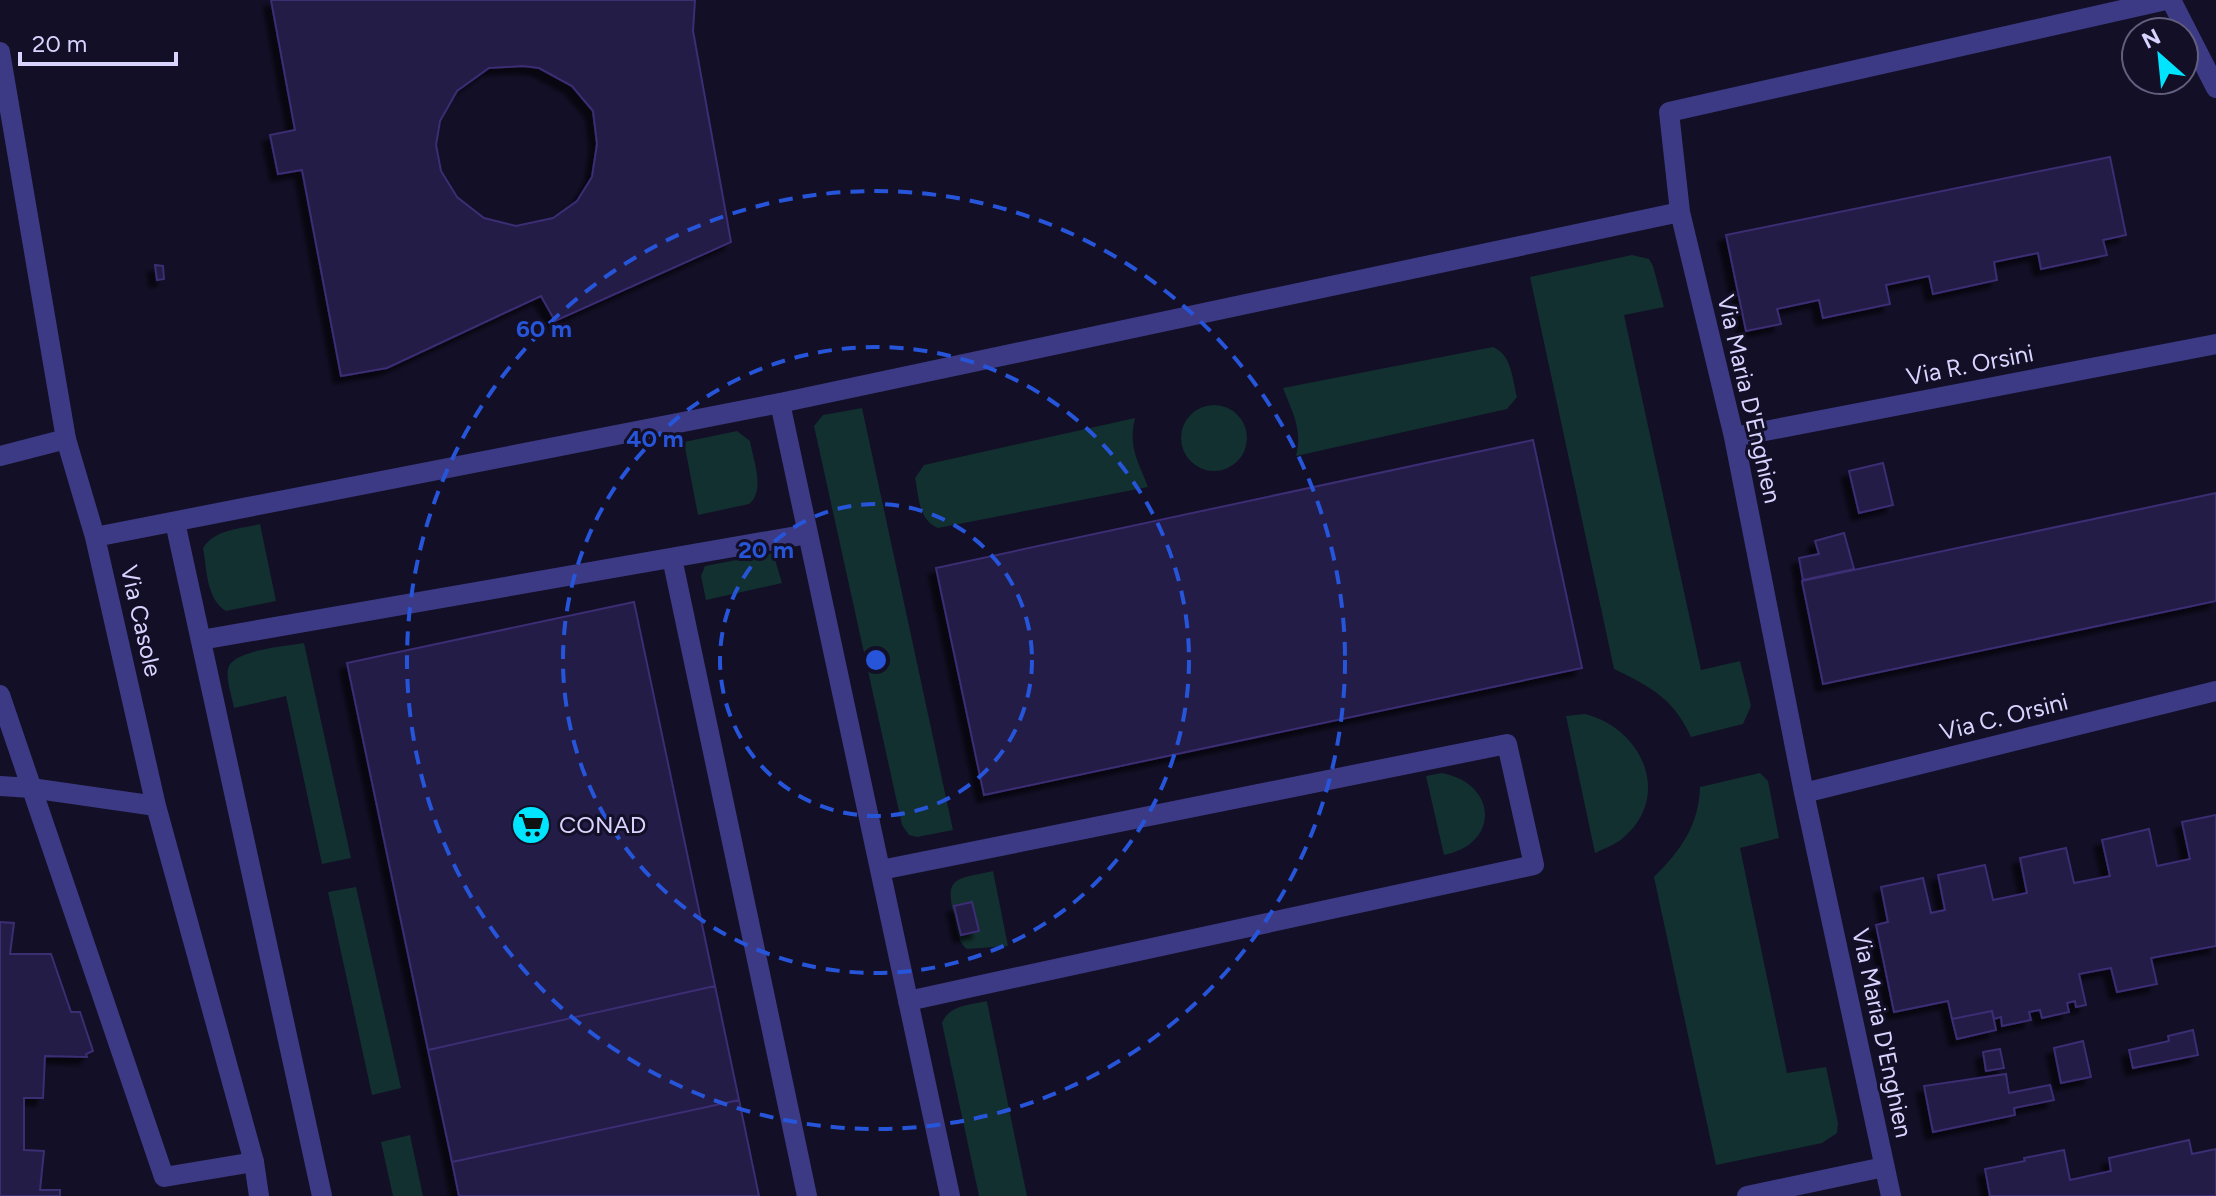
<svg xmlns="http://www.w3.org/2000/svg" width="2216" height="1196" viewBox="0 0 2216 1196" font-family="Figtree,sans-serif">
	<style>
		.green { fill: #12302f }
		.building { fill: #241b47; stroke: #3b2d73; stroke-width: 2; fill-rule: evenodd; filter: url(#shadow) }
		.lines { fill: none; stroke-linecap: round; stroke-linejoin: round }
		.service { stroke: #3d3a85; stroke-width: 20 }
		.minor { stroke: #3d3a85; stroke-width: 20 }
		.ring { fill: none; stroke: #2655da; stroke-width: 4; stroke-dasharray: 14 10 }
		.labels { text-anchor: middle; stroke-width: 6; stroke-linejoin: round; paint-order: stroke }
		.street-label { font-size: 24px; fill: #d9d4ff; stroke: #130f26 }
		.poi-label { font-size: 24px; fill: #d9d4ff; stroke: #130f26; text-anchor: start }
		.centre { fill: #2655da; stroke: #130f26; stroke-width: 4 }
		.ring-label { font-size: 24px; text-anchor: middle; font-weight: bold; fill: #2655da; stroke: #130f26; stroke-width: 6; stroke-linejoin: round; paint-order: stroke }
	</style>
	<defs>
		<filter id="shadow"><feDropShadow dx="-7" dy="7" stdDeviation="2" flood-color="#0009"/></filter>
	</defs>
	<rect width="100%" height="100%" fill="#130f26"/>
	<path class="green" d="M1632,255L1649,259L1653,266L1664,307L1624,315L1701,670L1740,661L1751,706L1743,724L1691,737C1673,698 1651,687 1614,669L1530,277Z
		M1493,347C1512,355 1512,378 1517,397L1507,409L1296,456C1303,429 1292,412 1283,388Z
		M1181 438a33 33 0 1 1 66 0a33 33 0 1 1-66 0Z
		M862,408L953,830L917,837L909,835L902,825L814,426L823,415Z
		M1135,418C1128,448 1138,460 1148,487L938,528C918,520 919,496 915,478L924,465Z
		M737,431L750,441C753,460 766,490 749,504L698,515L684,442Z
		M260,524L276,601L226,611C206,599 207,569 203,548C215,529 239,529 260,524Z
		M773,553L782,583L706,600L701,576L705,566Z
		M304,643L351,858L322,864L286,696L234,708C232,696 226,681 228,669C231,650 287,646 304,643Z
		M1585,714C1642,728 1673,796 1623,838C1615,845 1605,848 1595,853L1566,716Z
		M1442,773C1499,784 1499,845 1444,855L1426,776Z
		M1760,773L1768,781L1779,838L1740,848L1787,1073L1826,1067L1838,1123L1837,1133L1822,1143L1716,1165L1654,877C1681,850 1699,825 1700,787Z
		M993,871L1008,946L967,949C958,942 957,931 955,920C944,876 953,880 993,871Z
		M356,887L401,1088L372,1095L328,892Z
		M987,1001V1002L1027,1196H979L942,1023C949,1005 970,1005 987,1001Z
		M410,1135L423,1196H393L381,1142Z"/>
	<path class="building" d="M271,0H695L693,31L731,242L555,321L541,296L387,368L341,376L302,170L278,174L270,135L295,130ZM523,66L539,68L572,86L593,111L597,144L592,177L577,201L553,218L516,226L484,218L457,197L441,171L436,145L440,121L457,91L489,68Z
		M2110,157L2126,235L2103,240L2107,255L2041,269L2038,253L1994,262L1997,280L1933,294L1929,276L1886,285L1890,304L1823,318L1819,300L1777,309L1781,324L1746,331L1726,235Z
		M155,265L163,266L164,279L157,280Z
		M1533,440L1582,668L984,795L936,568Z
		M1883,463L1893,505L1859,513L1849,471Z
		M2216,493V601L1823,684L1802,581Z
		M1844,533L1854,569L1803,580L1799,558L1819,554L1815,541Z
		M634,602L715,986L428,1050L347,663Z
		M2216,815V946L2151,958L2157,984L2117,992L2111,968L2079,974L2086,1005L2076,1007L2075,1001L2067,1003L2069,1012L2042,1018L2040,1010L2029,1012L2031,1020L2002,1026L2001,1017L1994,1019L1992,1011L1952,1019L1948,1001L1894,1012L1876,925L1888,922L1881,887L1923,878L1931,913L1945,910L1938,875L1985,865L1993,900L2027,893L2020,858L2066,848L2074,883L2110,876L2102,840L2149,829L2157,866L2190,859L2182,822Z
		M972,902L979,931L961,935L954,906Z
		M0,922L14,923L10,954H51L71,1012H80L93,1051L86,1054L87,1057L45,1056L43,1098H24V1150L44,1151L40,1190H60V1196H0Z
		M715,986L739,1100L452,1162L428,1050Z
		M1992,1011L1996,1030L1957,1039L1952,1019Z
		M2193,1030L2198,1055L2133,1068L2129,1050L2169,1041L2168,1036Z
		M2083,1041L2091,1077L2061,1083L2054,1048Z
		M2000,1049L2004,1068L1986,1071L1983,1052Z
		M2006,1074L2009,1093L2050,1085L2054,1100L2014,1108L2015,1115L1933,1132L1924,1086Z
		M739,1100L759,1196H459L452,1162Z
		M2189,1140L2192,1154L2216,1149V1196H1990L1985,1169L2025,1161L2024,1158L2064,1150L2070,1180L2111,1171L2109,1158Z"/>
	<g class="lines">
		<path class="service" d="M780,403L950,1196
			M0,456L66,439
			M175,522L322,1196
			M672,558L807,1196
			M201,640L808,534
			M0,695L164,1177L254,1162"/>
		<path class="minor" d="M2171,0L2216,88
			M0,52L66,439L95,537L156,806L254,1162L259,1196
			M1734,437L2216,344
			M95,537L780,403L1680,212
			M0,786L31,788L156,806
			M1804,793L2216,691
			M881,870L1507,744L1534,865L908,1001
			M1747,1196L1884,1167
			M1891,1196L1804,793L1734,437L1680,212L1669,112L2166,0"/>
	</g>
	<g class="ring">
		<circle cx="876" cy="660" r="156"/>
		<circle cx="876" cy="660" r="313"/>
		<circle cx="876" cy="660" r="469"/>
	</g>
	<defs>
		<symbol id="supermarket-disc" viewBox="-11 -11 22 22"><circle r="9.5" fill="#00e5ff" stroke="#130f26"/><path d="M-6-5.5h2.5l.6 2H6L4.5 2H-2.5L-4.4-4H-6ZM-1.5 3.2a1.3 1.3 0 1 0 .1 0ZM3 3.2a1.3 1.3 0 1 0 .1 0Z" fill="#111"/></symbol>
	</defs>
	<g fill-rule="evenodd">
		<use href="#supermarket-disc" x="509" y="803" width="44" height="44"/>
	</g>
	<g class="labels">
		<g class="street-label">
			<text transform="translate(1970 365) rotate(-11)" y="8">Via R. Orsini</text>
			<text transform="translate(1749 399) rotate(77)" y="8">Via Maria D'Enghien</text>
			<text transform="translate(141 621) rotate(77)" y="8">Via Casole</text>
			<text transform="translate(2004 717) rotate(-14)" y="8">Via C. Orsini</text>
			<text transform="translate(1882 1033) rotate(78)" y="8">Via Maria D'Enghien</text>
		</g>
		<g class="poi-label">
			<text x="559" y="833">CONAD</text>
		</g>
	</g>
	<circle cx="876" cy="660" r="12" class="centre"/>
	<g class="ring-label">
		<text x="544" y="337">60 m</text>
		<text x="655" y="447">40 m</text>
		<text x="766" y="558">20 m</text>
	</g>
	<g transform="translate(2160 56) rotate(333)"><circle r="38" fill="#130f26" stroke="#625e7d" stroke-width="2"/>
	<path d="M0-6L14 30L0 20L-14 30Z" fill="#00e5ff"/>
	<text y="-12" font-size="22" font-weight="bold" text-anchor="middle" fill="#d9d4ff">N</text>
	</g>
	<path d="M20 52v12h156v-12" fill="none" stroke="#d9d4ff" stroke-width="4"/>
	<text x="32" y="52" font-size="24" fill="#d9d4ff" stroke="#130f26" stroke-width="6" paint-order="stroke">20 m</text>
</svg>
